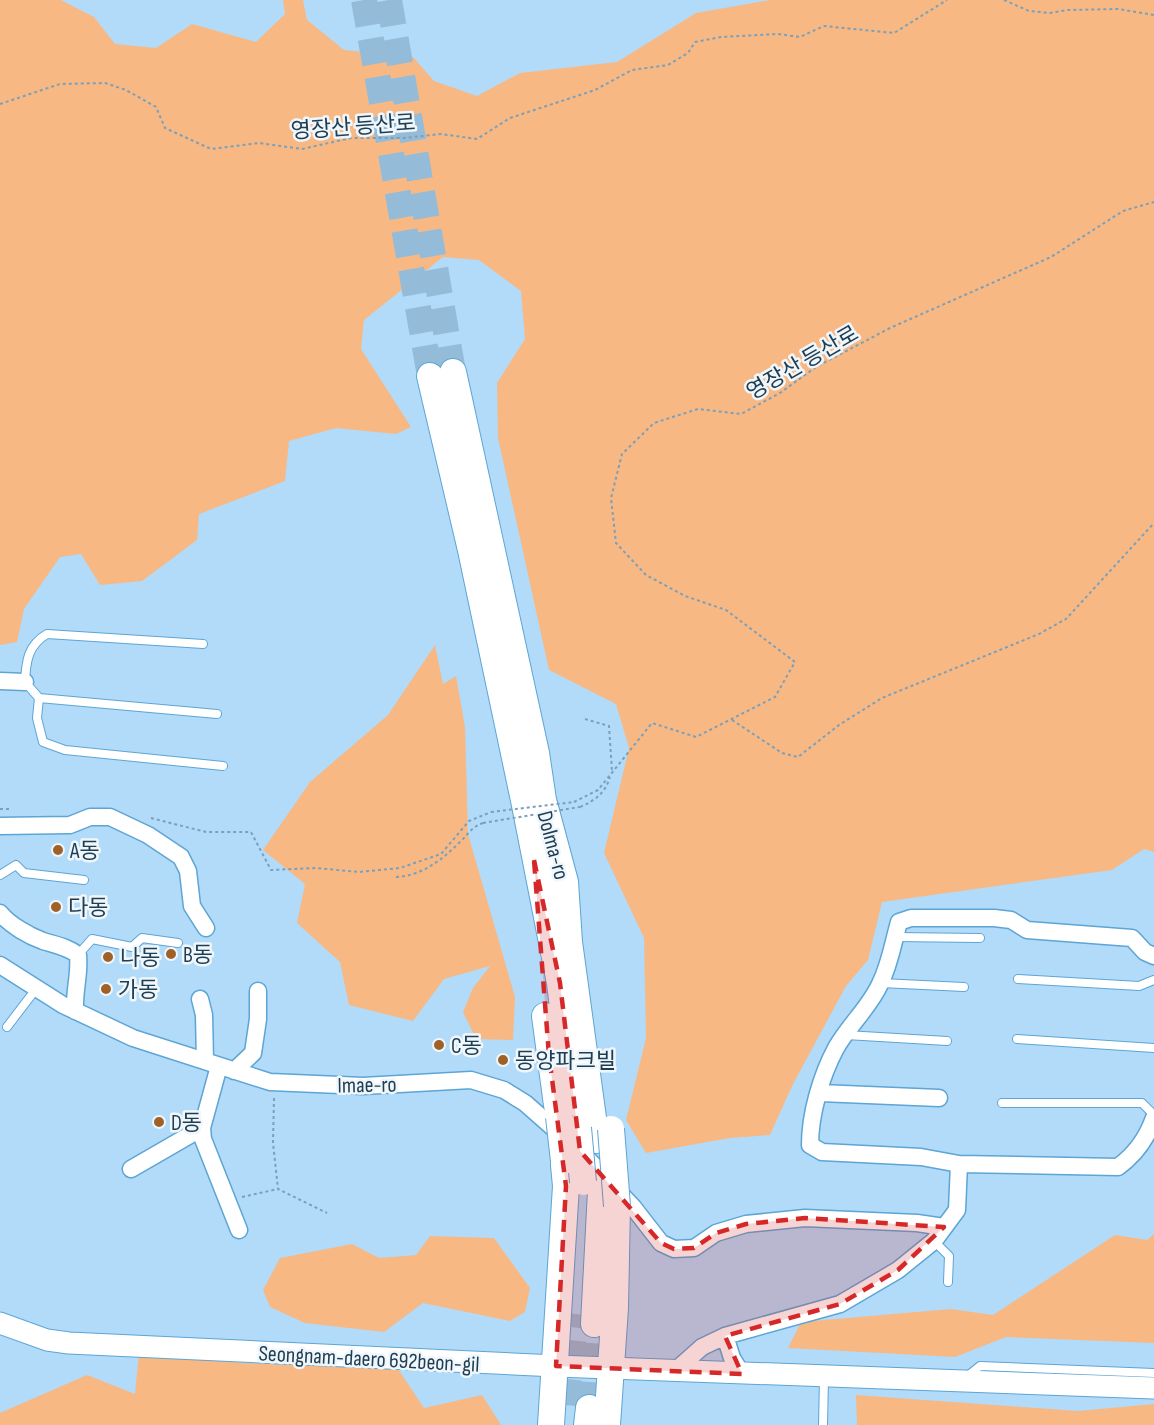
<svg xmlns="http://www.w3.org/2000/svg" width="1154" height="1425" viewBox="0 0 1154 1425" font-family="'Sofia Sans Condensed','Noto Sans KR',sans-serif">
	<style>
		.green { fill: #f8b884 }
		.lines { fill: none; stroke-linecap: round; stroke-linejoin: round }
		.primary-tunnel { stroke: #94bcd8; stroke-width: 26; stroke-dasharray: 26 13; stroke-linecap: butt }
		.service-casing { stroke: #5da5d4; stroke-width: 10 }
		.minor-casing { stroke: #5da5d4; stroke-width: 19 }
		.tertiary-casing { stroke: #5da5d4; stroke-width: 23 }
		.primary-casing { stroke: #5da5d4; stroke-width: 28 }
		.path { stroke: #7aa0ba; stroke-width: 2; stroke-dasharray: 3 3; stroke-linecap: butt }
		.service { stroke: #fff; stroke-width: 8 }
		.minor { stroke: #fff; stroke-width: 16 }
		.tertiary { stroke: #fff; stroke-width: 21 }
		.primary { stroke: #fff; stroke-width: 26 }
		.primary-bridge-casing { stroke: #5da5d4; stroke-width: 28; stroke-linecap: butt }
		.path-bridge { stroke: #7aa0ba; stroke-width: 2; stroke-dasharray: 3 3; stroke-linecap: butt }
		.primary-bridge { stroke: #fff; stroke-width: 26 }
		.marked { fill: #d62828; fill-opacity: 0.2; stroke: #d62828; stroke-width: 4.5; stroke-dasharray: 12 8; stroke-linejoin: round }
		.poi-dot { fill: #a06128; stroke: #f0f7fc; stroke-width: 2 }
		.labels { text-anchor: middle; stroke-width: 5; stroke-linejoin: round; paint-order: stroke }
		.street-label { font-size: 22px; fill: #203e52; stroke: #f0f7fc }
		.poi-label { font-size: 22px; fill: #203e52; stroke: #f0f7fc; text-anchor: start }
	</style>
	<rect width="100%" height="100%" fill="#b1dbf9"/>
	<path class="green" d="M0,0H61L94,17L115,44L156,48L192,24L256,42L285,14L283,0H303L307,20L344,50L413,57L434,81L477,96L520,73L617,62L696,13L770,0H1154V852L1144,849L1112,870L882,902L868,960L846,986L792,1086L770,1135L730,1138L646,1153L626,1120L646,1038L644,938L604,853L629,748L616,704L549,670L498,438L497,383L525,339L521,291L479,260L443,257L364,320L361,349L411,427L396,434L336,428L289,441L285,481L199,514L197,540L142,581L100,585L81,554L60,557L24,609L17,642L0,645Z
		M435,645L443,684L456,676L465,727L468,834L515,997L513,1040L476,1039L463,1012L473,988L490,966L444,979L413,1021L349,1005L340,962L297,923L305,884L263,850L310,782L388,715Z
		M1154,1234V1343L1006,1337L955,1357L788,1348L801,1322L951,1309L993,1315L1115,1235L1147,1240Z
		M430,1236L494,1238L530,1288L525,1312L510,1321L423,1303L384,1332L305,1323L270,1307L263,1290L280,1258L352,1244L379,1258L416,1255Z
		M139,1353L243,1363L398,1369L424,1408L482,1395L501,1425H0V1413L87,1375L135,1394Z
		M856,1395L1078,1411L1154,1404V1425H857Z"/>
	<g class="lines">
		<path class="primary-tunnel" d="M364,0L430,376
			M389,0L453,372
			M566,1405L576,1314
			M589,1408L594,1324"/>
		<defs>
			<path id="service" d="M203,644L47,634C28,645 26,661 25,682L39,698L37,718L43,742L65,750L223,766
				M39,698L217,714
				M0,875L16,865L24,873L84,880
				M895,937L980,938
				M78,955L92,939L132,947L142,938L178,943
				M1018,979L1139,986L1154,980
				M881,983L964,987
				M7,1027L36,989
				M846,1035L947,1041
				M1017,1039L1154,1048
				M1002,1103H1142L1154,1115
				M934,1241L949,1256L948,1282
				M965,1378L980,1366L1154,1373
				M823,1425L824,1378"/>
			<path id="minor" d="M0,681L25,682
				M0,826L70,825L90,817H110L148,835L181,857L188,871L192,906L206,928
				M0,913C10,925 29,936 43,941C56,945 68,947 78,955C80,975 74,989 75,1011
				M1154,956L1145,952L1132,938L1027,930L1011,920L994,918H911L899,922C893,943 890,964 880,984C869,1008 849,1025 836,1048C821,1076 810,1114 810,1145L822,1152L921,1157L959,1164L1118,1167C1136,1154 1147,1138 1154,1118
				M0,965L63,1005L133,1038L270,1082L363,1086L471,1080L504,1090L525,1103L583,1154L633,1207L661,1243L674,1249L694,1248L716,1233L746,1224L805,1218L917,1223L944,1227
				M200,999L204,1015L205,1061
				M219,1066L202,1128L203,1139L239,1230
				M234,1071L253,1053L258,1019V991
				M820,1093L939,1098
				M131,1169L202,1128
				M725,1336L732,1358L742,1374
				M675,1371L702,1347L725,1336L840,1304L898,1270L934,1241L957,1210L959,1164"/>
			<path id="tertiary" d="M0,1323L47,1340L69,1343L556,1366L1154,1388"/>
			<path id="primary" d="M453,372L536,753L543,800L565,882L569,942L596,1140
				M430,376L471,550L525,805L560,983L575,1105
				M545,1016L557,1105
				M594,1324L601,1191
				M551,1425L566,1186L564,1165
				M587,1425L589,1408
				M607,1425L615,1308L617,1206"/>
		</defs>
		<use href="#service" class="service-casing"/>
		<use href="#minor" class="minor-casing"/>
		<use href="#tertiary" class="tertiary-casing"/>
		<use href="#primary" class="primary-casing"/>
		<path class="path" d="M1004,0L1029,11L1050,13L1068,10L1118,9L1154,15
			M0,104L60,84L105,83L126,90L156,107L165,128L211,149L259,143L302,149L351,138H404L441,134L477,139L510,118L595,90L632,70L668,65L688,53L695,42L721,37L778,34L800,37L824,26L894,33L947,0
			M585,719L609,726L612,771
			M732,720L782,753L798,757L839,725L882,698L1039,634L1066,619L1154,523
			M574,802L598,790L652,723L696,737L775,697L795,662L726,610L685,596L646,575L616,543L611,498L622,454L654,423L698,409L741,414L780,393L816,367L890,328L1051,257L1123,211L1154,202
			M580,807C596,800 605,793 610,777
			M0,809H9
			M151,818L206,832H251L271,870L316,868L359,872L400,868L441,854L469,821L491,812
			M396,877C422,876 443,859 461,841C469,833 472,827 483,823
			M274,1098L273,1143L278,1189L327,1213
			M242,1197L278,1189"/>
		<use href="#service" class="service"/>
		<use href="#minor" class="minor"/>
		<use href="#tertiary" class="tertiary"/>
		<use href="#primary" class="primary"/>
		<defs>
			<path id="primary-bridge" d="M559,1117L564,1161
				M578,1128L583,1182
				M611,1129L617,1206"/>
		</defs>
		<use href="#primary-bridge" class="primary-bridge-casing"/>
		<path class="path-bridge" d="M491,812L574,802
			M483,823L580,807"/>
		<use href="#primary-bridge" class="primary-bridge"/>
	</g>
	<path class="marked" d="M534,860L560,983L580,1151L661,1243L674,1249L694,1248L716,1233L746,1224L805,1218L944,1227L898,1270L840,1304L725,1336L742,1374L556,1366L566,1186L549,1056Z"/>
	<g class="poi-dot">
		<circle cx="58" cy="850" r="6"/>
		<circle cx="56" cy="907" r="6"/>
		<circle cx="171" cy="954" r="6"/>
		<circle cx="108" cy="957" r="6"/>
		<circle cx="106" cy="989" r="6"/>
		<circle cx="439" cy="1045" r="6"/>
		<circle cx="503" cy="1060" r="6"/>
		<circle cx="159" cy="1122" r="6"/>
	</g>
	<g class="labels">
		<g class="street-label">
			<text transform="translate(353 126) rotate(-4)" y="8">영장산 등산로</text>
			<text transform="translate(802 362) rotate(-30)" y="8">영장산 등산로</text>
			<text transform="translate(554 845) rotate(75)" y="8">Dolma-ro</text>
			<text transform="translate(367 1084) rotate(-1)" y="8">Imae-ro</text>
			<text transform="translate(369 1358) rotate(3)" y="8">Seongnam-daero 692beon-gil</text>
		</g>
		<g class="poi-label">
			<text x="70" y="858">A동</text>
			<text x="68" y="915">다동</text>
			<text x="183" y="962">B동</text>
			<text x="120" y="965">나동</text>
			<text x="118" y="997">가동</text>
			<text x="451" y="1053">C동</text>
			<text x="515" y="1068">동양파크빌</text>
			<text x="171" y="1130">D동</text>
		</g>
	</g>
</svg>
